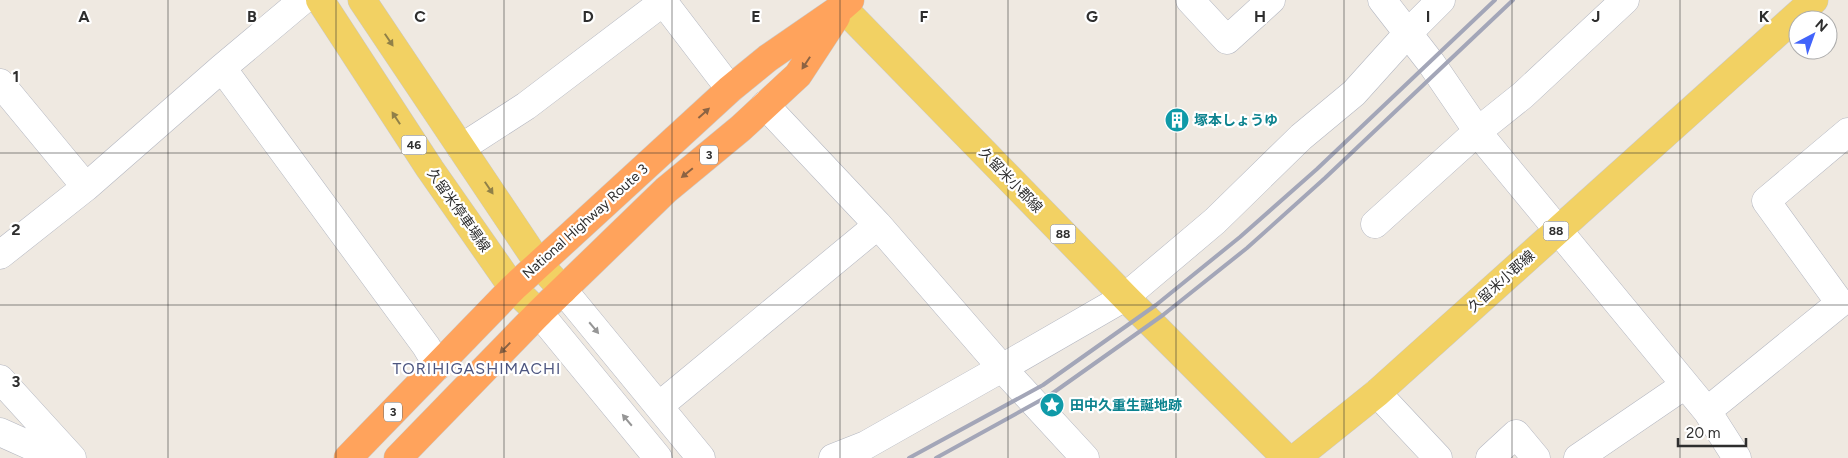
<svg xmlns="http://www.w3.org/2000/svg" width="1848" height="458" viewBox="0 0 1848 458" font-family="Figtree,'Noto Sans JP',sans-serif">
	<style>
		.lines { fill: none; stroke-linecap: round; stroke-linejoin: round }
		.minor-casing { stroke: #b4b7c1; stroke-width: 29 }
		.major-casing { stroke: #c9c9c9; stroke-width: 29 }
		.highway-casing { stroke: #c9c9c9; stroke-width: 29 }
		.minor { stroke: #fff; stroke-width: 28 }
		.major { stroke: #f2d163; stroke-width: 28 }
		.highway { stroke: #ffa35c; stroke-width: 28 }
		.rail { stroke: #a3a6b8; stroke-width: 4 }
		.oneway { fill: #908048 }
		.oneway2 { fill: #8c6343 }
		.oneway3 { fill: #969696 }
		.grid { fill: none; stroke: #2e2e2e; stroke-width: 1; stroke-opacity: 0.55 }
		.labels { text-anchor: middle; stroke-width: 4.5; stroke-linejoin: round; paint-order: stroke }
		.shield { fill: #fff; stroke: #6d6d6d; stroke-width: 1 }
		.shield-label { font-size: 12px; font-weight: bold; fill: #2e2e2e }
		.culture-label { font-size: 14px; font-weight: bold; fill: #0d838f; stroke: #fff; text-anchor: start }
		.street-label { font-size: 14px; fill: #2e2e2e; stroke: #fff }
		.quarter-label { font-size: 16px; letter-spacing: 1px; fill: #4d5680; stroke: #fff }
		.grid-label { font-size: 16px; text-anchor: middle; font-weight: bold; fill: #2e2e2e; stroke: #fff; stroke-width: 4.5; stroke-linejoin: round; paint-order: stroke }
	</style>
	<rect width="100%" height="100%" fill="#efe9e1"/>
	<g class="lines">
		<defs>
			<path id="minor" d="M662,0L730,89
				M1190,0L1227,40L1271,0
				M1382,0L1431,63L1483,139L1707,411L1737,458
				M222,68L426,346L438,366
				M0,83L86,187
				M765,105L878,225L1002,368L1085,458
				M461,148L526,106L663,2
				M1375,224L1478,131L1523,95L1625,0
				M0,255L86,187L222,68L303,0
				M563,290L701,458
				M539,313L658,458
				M0,379L72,458
				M1377,393L1438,458
				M659,406L878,225
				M1707,411L1840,303L1766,201L1848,132
				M0,432L58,458
				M833,458L866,445L1002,368L1125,297L1215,221L1301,137L1354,93L1408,33L1441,0
				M1490,458L1516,434L1536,458
				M1578,458L1685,385"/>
			<path id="major" d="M320,0L430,169L513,288L539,313
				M362,0L539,264L563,290
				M842,7L1125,297L1286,458
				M1296,458L1377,393L1814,0"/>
			<path id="highway" d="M348,458L513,288L730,89L768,58L842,7L850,0
				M398,458L539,313L666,190L741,128L798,75L836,17"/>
		</defs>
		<use href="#minor" class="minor-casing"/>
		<use href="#major" class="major-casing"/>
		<use href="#highway" class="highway-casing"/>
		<use href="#minor" class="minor"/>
		<use href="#major" class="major"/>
		<use href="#highway" class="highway"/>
		<path class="rail" d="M909,458L1043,385L1156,305L1240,237L1317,169L1495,0
			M936,458L1050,395L1163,315L1247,248L1325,178L1513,0"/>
	</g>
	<defs><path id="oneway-solid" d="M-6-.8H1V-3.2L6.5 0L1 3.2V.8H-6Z" transform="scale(1.25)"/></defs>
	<g class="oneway">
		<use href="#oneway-solid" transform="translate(389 40) rotate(56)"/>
		<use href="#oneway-solid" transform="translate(396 118) rotate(-123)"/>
		<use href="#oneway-solid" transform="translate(489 188) rotate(56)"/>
	</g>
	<g class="oneway2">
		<use href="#oneway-solid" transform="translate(806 63) rotate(123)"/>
		<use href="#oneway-solid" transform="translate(704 113) rotate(-42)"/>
		<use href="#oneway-solid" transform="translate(687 173) rotate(141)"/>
		<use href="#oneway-solid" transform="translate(505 348) rotate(134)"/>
	</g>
	<g class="oneway3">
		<use href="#oneway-solid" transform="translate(594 328) rotate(50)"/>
		<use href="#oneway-solid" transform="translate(627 420) rotate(-130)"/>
	</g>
	<path class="grid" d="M168,0V458M336,0V458M504,0V458M672,0V458M840,0V458M1008,0V458M1176,0V458M1344,0V458M1512,0V458M1680,0V458M0,153H1848M0,305H1848"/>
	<defs>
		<symbol id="building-disc" viewBox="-11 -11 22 22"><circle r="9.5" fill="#0f9aa8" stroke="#fff"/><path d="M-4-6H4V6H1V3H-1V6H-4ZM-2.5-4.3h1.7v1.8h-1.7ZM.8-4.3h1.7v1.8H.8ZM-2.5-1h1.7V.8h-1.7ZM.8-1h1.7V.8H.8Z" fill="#fff"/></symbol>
		<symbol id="sight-disc" viewBox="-11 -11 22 22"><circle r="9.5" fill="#0f9aa8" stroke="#fff"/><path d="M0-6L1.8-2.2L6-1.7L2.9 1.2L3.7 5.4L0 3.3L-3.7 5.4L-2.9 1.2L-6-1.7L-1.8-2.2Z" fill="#fff"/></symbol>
	</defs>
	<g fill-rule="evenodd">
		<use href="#building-disc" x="1163" y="106" width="28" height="28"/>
		<use href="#sight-disc" x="1038" y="391" width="28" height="28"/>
	</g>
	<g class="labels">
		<g class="shield">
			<rect x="401.5" y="135.5" width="25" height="19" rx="4"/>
			<rect x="700" y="145.5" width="18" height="19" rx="4"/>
			<rect x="1543.5" y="221.5" width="25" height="19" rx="4"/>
			<rect x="1050.5" y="224.5" width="25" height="19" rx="4"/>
			<rect x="384" y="402.5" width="18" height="19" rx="4"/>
		</g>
		<g class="shield-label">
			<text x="414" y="149">46</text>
			<text x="709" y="159">3</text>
			<text x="1556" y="235">88</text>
			<text x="1063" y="238">88</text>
			<text x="393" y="416">3</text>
		</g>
		<g class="culture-label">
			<text x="1194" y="125">塚本しょうゆ</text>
			<text x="1070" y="410">田中久重生誕地跡</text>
		</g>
		<g class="street-label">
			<text transform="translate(1011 180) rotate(46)" y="5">久留米小郡線</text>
			<text transform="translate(459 210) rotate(55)" y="5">久留米停車場線</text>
			<text transform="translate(585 221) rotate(-42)" y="5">National Highway Route 3</text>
			<text transform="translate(1501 281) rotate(-42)" y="5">久留米小郡線</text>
		</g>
		<g class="quarter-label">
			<text x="477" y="374">TORIHIGASHIMACHI</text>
		</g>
	</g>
	<g class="grid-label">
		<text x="84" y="22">A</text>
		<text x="252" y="22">B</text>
		<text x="420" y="22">C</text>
		<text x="588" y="22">D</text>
		<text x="756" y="22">E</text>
		<text x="924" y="22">F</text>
		<text x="1092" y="22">G</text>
		<text x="1260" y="22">H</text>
		<text x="1428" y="22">I</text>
		<text x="1596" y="22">J</text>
		<text x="1764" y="22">K</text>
		<text x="16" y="82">1</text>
		<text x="16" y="235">2</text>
		<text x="16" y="387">3</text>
	</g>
	<g transform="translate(1813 35) rotate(41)"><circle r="24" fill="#ffffff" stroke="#ababab"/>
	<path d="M0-4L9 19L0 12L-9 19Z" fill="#4264fb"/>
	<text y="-8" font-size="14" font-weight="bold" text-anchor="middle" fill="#2e2e2e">N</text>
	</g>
	<path d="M1678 438v8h68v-8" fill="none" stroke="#2e2e2e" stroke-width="2.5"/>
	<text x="1686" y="438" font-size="15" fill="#2e2e2e" stroke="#ffffff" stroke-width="4" paint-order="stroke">20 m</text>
</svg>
